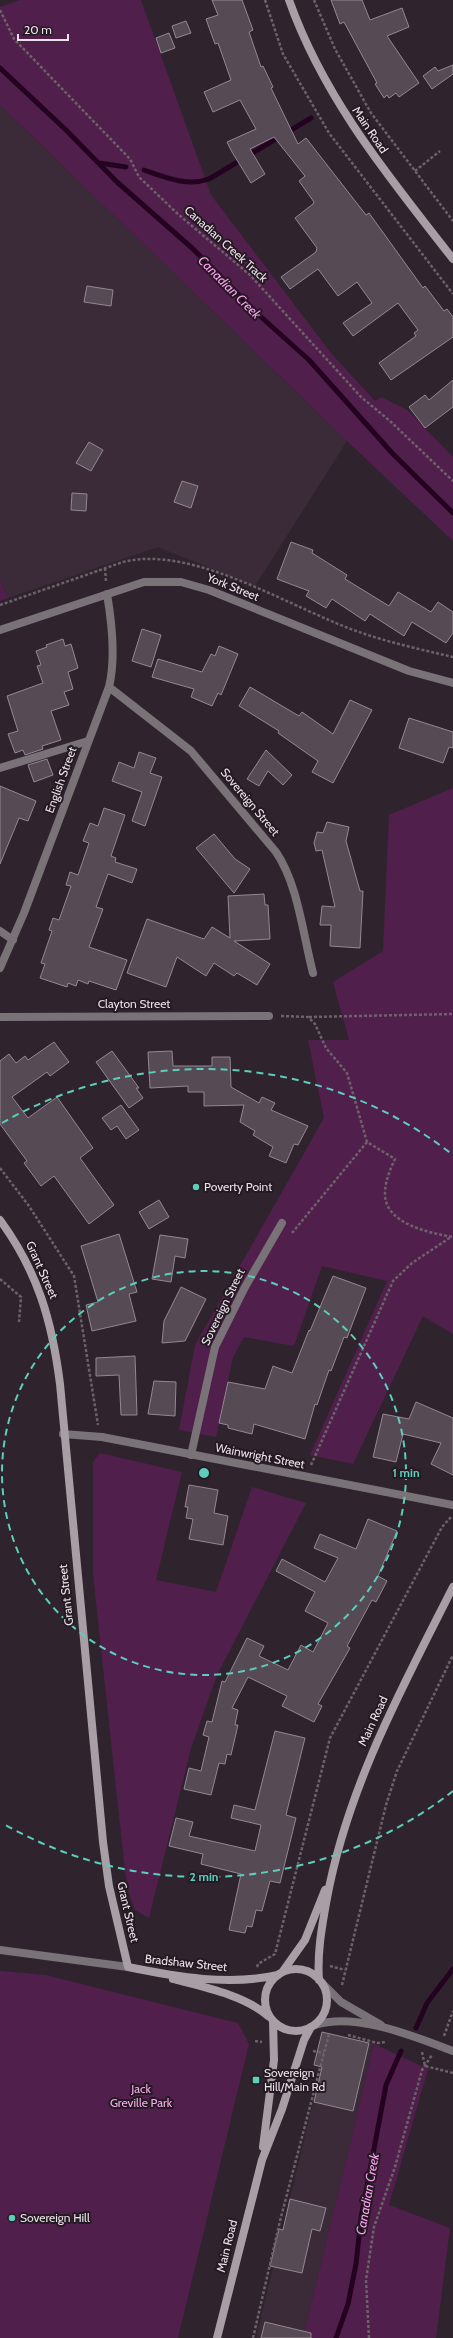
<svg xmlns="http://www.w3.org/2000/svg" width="453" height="2338" viewBox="0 0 453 2338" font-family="Cabin,sans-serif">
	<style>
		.built { fill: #3b2b38 }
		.green { fill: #511f4c }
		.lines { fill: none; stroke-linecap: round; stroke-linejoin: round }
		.stream { stroke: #240321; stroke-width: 5 }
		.building { fill: #564a54; stroke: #958793 }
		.path { stroke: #6c626a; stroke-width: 2.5; stroke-dasharray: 3 2; stroke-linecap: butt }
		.service { stroke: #797378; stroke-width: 8 }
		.minor { stroke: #797378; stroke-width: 8 }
		.secondary { stroke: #a79ea6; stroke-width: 8 }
		.ring { fill: none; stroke: #5bcebc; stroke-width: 2; stroke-dasharray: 7 5 }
		.poi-dot { fill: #5bcebc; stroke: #251a23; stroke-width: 1.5 }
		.labels { text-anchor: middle; stroke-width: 4; stroke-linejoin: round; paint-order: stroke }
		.street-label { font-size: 12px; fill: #eae2e8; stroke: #251a23 }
		.poi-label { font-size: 12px; fill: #eae2e8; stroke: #251a23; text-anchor: start }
		.park-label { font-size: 12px; fill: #f5aaeb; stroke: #251a23 }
		.water-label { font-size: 13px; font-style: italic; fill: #fd9ff2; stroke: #251a23 }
		.centre { fill: #5bcebc; stroke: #251a23; stroke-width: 2 }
		.ring-label { font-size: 12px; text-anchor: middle; font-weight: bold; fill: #5bcebc; stroke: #251a23; stroke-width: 4; stroke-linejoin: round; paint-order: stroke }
	</style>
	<rect width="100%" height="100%" fill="#2f242d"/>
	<path class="built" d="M0,105L347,441L255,586L158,547L8,598L0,580Z
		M330,2033L374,2044L303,2338H256Z"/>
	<path class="green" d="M20,0H141L211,195L331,353L375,401L381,397L407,410L453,457V541L347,441L0,105V7Z
		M0,580L8,598L0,601Z
		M453,788V1334L423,1316L353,1464L310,1455L387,1281L322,1266L294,1346L244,1337L233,1357L216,1437L179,1430L195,1345L324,1118L308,1040H349L333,982L383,951L389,815Z
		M100,1453L182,1472L156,1580L216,1592L252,1487L306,1503L217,1675L191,1748L149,1918L135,1910L129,1893L125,1871L93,1574V1462Z
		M0,1971L46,1975L238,2023L249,2044L178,2338H0Z
		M374,2044L428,2069L389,2205L450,2228L436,2338H303Z"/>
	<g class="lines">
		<path class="stream" d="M0,68L66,130L117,182L192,248L260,316L309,360L393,454L453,513
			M99,163L126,167
			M144,170C165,177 187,187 209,179L311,118
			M416,2028L427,2003L453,1969
			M336,2338L348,2304L356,2264L361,2218L386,2085L401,2051"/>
	</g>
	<path class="building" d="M212,0H242L253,30L249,32L261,67L263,66L273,87L271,88L298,144L306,138L366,215L369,213L423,288L425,286L444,311L447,309L453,317V337L391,380L379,363L416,336L414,333L418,330L398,303L353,336L343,323L372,303L357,282L338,296L318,269L290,289L281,277L316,252L317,248L295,218L313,204L314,202L299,181L305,176L274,137L250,149L265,174L251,183L232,152L227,142L256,129L240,100L213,112L204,92L231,80L218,43L215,44L206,19L218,15Z
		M331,0H362L370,20L402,8L409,27L387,36L419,83L399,97L396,93L389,98L387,95L384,98L375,84L377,83L344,22L340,24Z
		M186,21L191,33L176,38L172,26Z
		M169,33L175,48L161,53L156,38Z
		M453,65V74L432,89L423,76L435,67L438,71Z
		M87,286L113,290L111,306L84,302Z
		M453,380V407L425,428L409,407L425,395L429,400Z
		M89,442L103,450L91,471L76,463Z
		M182,481L198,486L191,508L174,502Z
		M72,493L87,494L86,511L71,510Z
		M291,542L313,550L312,553L347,575L345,579L389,606L398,592L431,612L438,602L453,612V633L446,643L412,622L404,636L370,614L365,621L332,599L326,608L306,596L309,591L277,579Z
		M142,629L161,635L151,667L132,661Z
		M63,639L65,646L71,644L78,668L68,672L73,689L64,692L69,705L51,711L61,740L42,746L43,749L25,755L23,750L15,753L8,734L18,731L7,696L43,683L37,666L41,665L36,651L47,647L46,645Z
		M219,646L238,654L221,695L218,693L212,706L191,697L194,689L152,677L158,659L202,672L211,654L215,656Z
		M250,687L299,716L302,712L333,734L350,700L372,710L333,783L312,772L318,761L278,733L279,731L239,706Z
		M409,718L453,732V748L449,747L443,763L399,748Z
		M266,750L292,775L283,785L268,771L259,786L247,779Z
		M139,752L156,758L150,773L162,777L145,826L132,821L142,792L112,781L119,762L134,768Z
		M47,759L53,775L34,782L28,765Z
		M0,786L36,801L28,821L19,818L0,864Z
		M104,808L125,815L111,856L116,858L115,862L137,869L132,883L108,874L96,907L103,909L89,947L127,960L116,990L89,981L88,984L78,980L76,986L68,983L67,987L40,978L45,964L41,963L52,931L49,930L53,918L59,920L71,886L66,885L70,872L78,875L89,843L83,841L90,823L98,826Z
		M327,822L349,827L346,841L360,891H363L360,948L330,946L331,925H320L322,906L335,907L322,850L316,851L314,843L317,832L323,833Z
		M214,834L235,859L250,869L234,893L196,848Z
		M264,894L265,905H268L270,939L234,941L270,964L257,985L237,973L234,976L214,963L206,976L177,957L166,987L127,973L147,919L204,939L212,927L230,938L228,896Z
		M54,1042L69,1062L50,1076L47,1072L12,1097L28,1118L57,1097L93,1148L80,1158L114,1205L89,1224L54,1176L41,1186L24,1163L27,1161L0,1124V1061L9,1054L16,1063L25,1056L28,1060Z
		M112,1051L139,1088H136L143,1098L129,1108L96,1062Z
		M172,1051L173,1066H212V1057H230L231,1087L259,1103L262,1097L275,1103L271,1110L308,1126L298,1145L294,1144L286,1163L269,1156L273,1147L253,1135L255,1131L240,1122L244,1105L204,1106V1092H188V1086L150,1088L148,1052Z
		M121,1105L139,1130L126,1139L117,1126L111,1130L102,1118Z
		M159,1200L169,1217L149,1229L139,1212Z
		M119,1234L137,1292L129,1294L136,1321L92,1331L86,1305L98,1302L81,1246Z
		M160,1235L188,1239L185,1258L175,1256L171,1282L152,1279Z
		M333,1276L366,1288L347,1338L344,1337L331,1371L329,1370L317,1405L315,1404L305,1439L254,1424L252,1434L228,1428V1425L219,1423L228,1382L265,1389L273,1366L292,1373L309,1330L310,1331Z
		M181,1287L206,1299L185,1341L162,1343L164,1321Z
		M135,1356L137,1415H121L119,1375L96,1376V1358Z
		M154,1381L176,1382L175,1416L148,1414Z
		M416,1402L453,1418V1475L431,1464L441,1443L403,1434L396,1462L373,1457L383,1414L409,1419Z
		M189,1485L218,1490L214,1513L228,1516L223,1545L189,1539L193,1519L186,1518L188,1507H185Z
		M368,1519L397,1531L378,1576L387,1581L376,1602L372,1600L347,1646L350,1648L318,1704L322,1706L314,1722L282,1706L287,1696L248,1677L232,1708L238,1710L235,1725H238L231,1755L227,1754L225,1764L219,1763L211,1795L184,1789L189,1768L201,1771L209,1737L203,1735L207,1721L212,1722L222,1681L225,1682L247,1638L264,1646L259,1656L288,1670L301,1645L313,1652L328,1623L305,1611L315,1592L276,1571L282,1559L325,1582L338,1558L314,1548L320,1534L356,1549Z
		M275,1731L305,1738L286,1815L296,1818L280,1883L270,1881L262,1911L256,1910L252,1927L247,1926L245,1933L229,1930L241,1874L201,1864L203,1854L169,1846L176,1818L193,1822L189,1836L255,1851L261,1825L231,1818L234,1805L255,1810Z
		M322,2032L369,2043L353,2111L314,2102L322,2067L314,2065Z
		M290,2199L326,2208L320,2231L312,2229L302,2273L270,2266L279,2229L283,2230Z
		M265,2322L311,2333V2338H261Z"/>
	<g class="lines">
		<path class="path" d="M265,0L283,54L329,133L453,294
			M314,0L335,49L371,113L453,221
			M0,10L14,39L130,159L139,177L179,215L250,275L361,397L390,421L453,481
			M415,171L440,151
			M105,568L106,582
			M0,605L123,562C195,544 293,610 362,633C391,643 423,650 453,657
			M281,1016L308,1017L315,1024L326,1048L347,1073L367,1142L395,1159C390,1170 385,1181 385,1194C385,1224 430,1233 453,1237
			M309,1017L453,1014
			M0,1168L29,1206L74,1276L98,1425
			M292,1233L367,1142
			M0,1279L21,1297L19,1322
			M311,1465L393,1281L412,1263L451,1237
			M330,1966L345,1970
			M257,1967L258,1964L275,1954L330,1738L442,1527L451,1517
			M342,1985L386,1805L397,1771L453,1655
			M348,2035L377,2043L386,2042
			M444,2036L453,2011
			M255,2041L262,2042
			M313,2051L324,2053
			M422,2052L425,2066L453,2073
			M253,2338L280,2221L329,2034
			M369,2338L366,2280L374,2227L395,2167L422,2070L432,2055"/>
		<path class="service" d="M0,768L88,741
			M0,931L13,940
			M191,1455L215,1347L245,1287L282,1223"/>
		<path class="minor" d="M0,630L144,582H181L209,590L409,671L453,683
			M109,687L191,751L276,852C298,884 303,935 313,973
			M0,968L24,913L109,687C116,658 112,623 107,594
			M0,1017L269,1016
			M63,1434L102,1437L453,1505
			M0,1950L128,1967
			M322,1983L341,2002L381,2025
			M315,2025C356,2012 413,2036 453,2051"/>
		<path class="secondary" d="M289,0C324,99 389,177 453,259
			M0,1220C38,1272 52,1321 60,1384L103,1842L109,1886L128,1967C177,1977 229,1986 278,1975
			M265 2000a31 31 0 1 1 62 0a31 31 0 1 1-62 0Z
			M283,1971L305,1940L325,1890
			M173,1979C204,1987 244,1995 268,2016
			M319,1980C317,1952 322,1926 327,1898C348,1786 402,1688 453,1587
			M263,2147L274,2060L273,2021
			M217,2338L262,2160L282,2109L304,2040L311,2027"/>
	</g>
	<g class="ring">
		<circle cx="204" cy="1473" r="202"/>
		<path d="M453 1791A404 404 0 0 1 2 1823M2 1123A404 404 0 0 1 453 1155"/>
	</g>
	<g class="poi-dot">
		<circle cx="196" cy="1187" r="4"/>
		<rect x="252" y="2076" width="8" height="8" rx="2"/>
		<circle cx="12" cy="2218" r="4"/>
	</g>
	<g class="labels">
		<g class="street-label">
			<text transform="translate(370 130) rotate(56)" y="4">Main Road</text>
			<text transform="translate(226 244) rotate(42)" y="4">Canadian Creek Track</text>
			<text transform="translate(233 587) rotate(22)" y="4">York Street</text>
			<text transform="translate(61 780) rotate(-70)" y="4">English Street</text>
			<text transform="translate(250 802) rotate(50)" y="4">Sovereign Street</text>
			<text x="134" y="1008">Clayton Street</text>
			<text transform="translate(42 1270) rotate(66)" y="4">Grant Street</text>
			<text transform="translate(223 1307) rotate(-64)" y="4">Sovereign Street</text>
			<text transform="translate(260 1456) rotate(11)" y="4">Wainwright Street</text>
			<text transform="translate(66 1595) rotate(-96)" y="4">Grant Street</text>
			<text transform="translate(373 1721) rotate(-65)" y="4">Main Road</text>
			<text transform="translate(128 1912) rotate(77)" y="4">Grant Street</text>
			<text transform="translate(186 1963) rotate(6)" y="4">Bradshaw Street</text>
			<text transform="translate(227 2246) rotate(-76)" y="4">Main Road</text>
		</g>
		<g class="poi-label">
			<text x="204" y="1191">Poverty Point</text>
			<text x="264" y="2077">Sovereign<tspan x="264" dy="14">Hill/Main Rd</tspan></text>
			<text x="20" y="2222">Sovereign Hill</text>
		</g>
		<g class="park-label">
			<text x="141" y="2093">Jack<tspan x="141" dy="14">Greville Park</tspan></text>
		</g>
		<g class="water-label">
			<text transform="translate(230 287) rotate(45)" y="5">Canadian Creek</text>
			<text transform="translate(367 2194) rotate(-80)" y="5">Canadian Creek</text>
		</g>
	</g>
	<circle cx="204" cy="1473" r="6" class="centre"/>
	<g class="ring-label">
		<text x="406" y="1477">1 min</text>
		<text x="204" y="1881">2 min</text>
	</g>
	<path d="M18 34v6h50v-6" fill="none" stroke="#eae2e8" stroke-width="2"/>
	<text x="24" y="34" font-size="12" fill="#eae2e8" stroke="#251a23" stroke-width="3" paint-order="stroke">20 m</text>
</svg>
